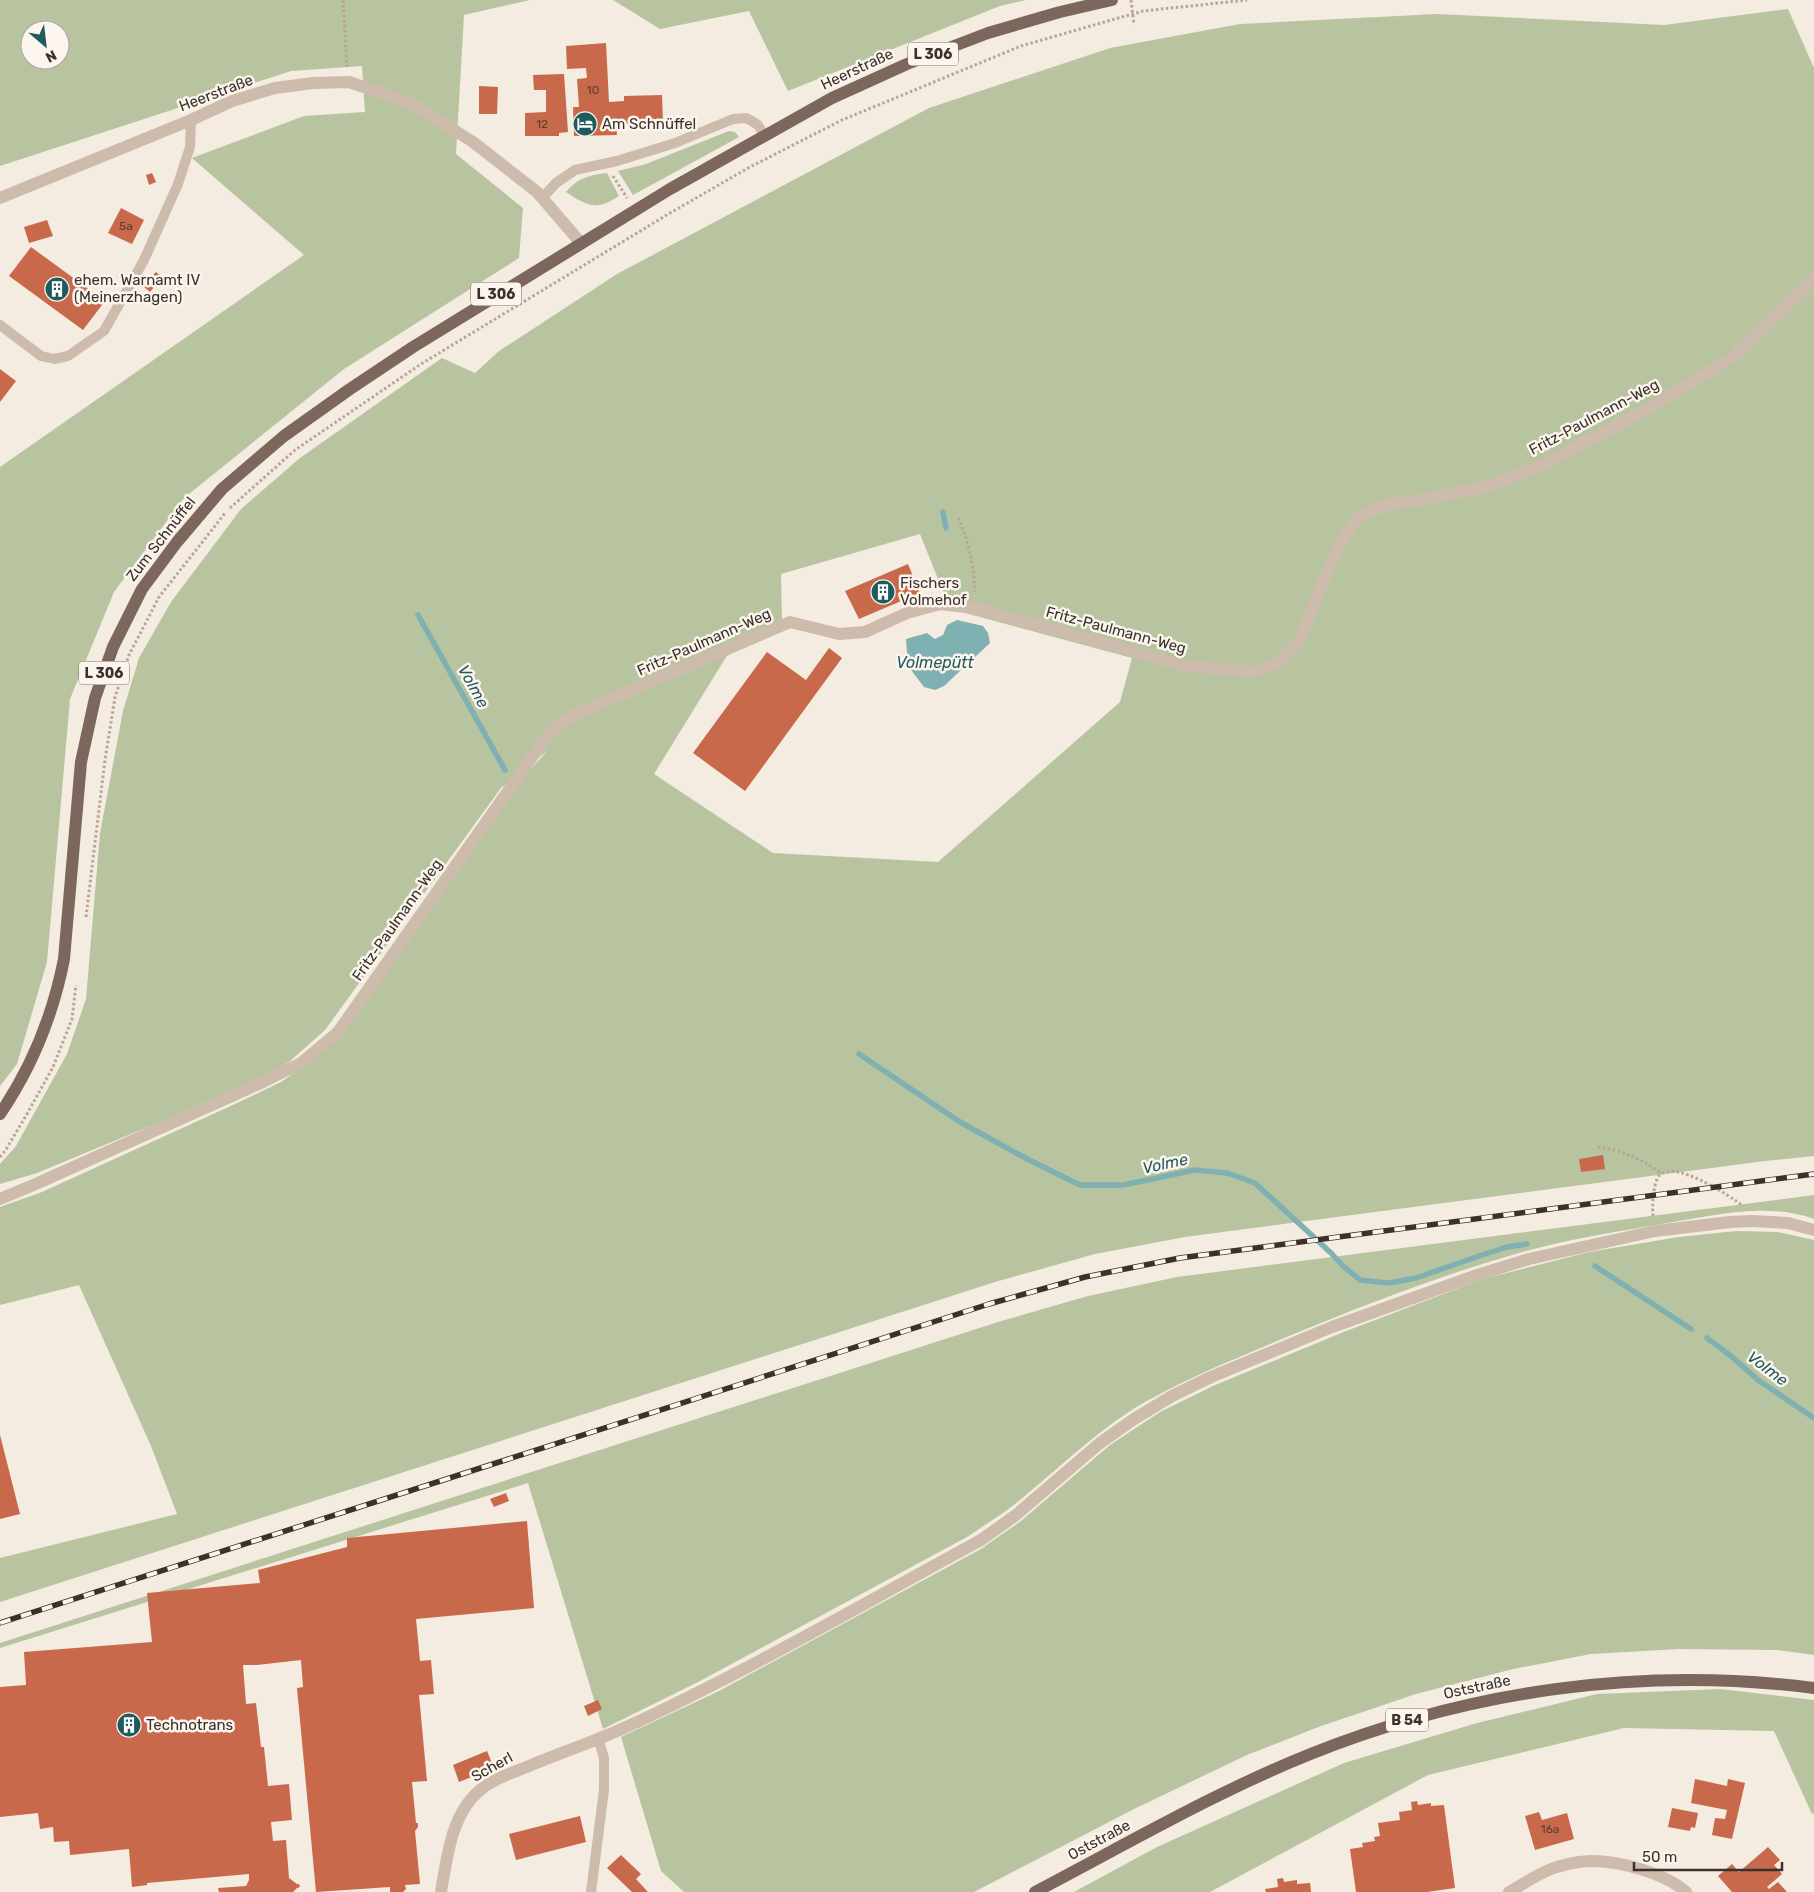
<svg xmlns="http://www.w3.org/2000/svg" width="1814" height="1892" viewBox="0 0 1814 1892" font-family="Rubik,sans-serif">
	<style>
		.green { fill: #b8c4a0; fill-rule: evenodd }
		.water { fill: #7fb0b2 }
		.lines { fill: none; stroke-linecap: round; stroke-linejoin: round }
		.stream { stroke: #7fb0b2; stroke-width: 5.5 }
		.building { fill: #c8694b }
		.path { stroke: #b9a596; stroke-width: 3; stroke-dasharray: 2.5 2.5; stroke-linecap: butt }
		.lane { stroke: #cdbbac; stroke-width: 10 }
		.street { stroke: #cdbbac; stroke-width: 12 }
		.primary { stroke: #7d675c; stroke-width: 12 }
		.rail-casing { stroke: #3b302b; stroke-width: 5.5 }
		.rail { stroke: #fbf5ee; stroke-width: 4; stroke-dasharray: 11; stroke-linecap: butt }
		.labels { text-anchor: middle; stroke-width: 5; stroke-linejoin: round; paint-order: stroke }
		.number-label { font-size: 12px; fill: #5e3e33 }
		.shield { fill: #fbf5ee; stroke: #756b66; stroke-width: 1 }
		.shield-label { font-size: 14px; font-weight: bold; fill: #3b302b }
		.street-label { font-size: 15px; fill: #3b302b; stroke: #fbf5ee }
		.poi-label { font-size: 15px; fill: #3b302b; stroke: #fbf5ee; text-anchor: start }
		.water-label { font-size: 16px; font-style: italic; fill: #1f5a5e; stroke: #fbf5ee }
	</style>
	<rect width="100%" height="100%" fill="#f4ebe1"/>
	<path class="green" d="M0,0H530L464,15L456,154L523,208L519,258L344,369L184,498L114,592L70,699L47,962L17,1064L0,1086V467L304,255L192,158L304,116L365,112L362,66L291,71L0,166ZM30,30H60V60H30Z
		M613,0H1026L1000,6L788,91L749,11L660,29Z
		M1788,9L1814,68V1156L1765,1161L1185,1237L1095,1254L995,1282L0,1602V1558L177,1514L151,1446L79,1285L0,1305V1207L42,1192L235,1104L281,1082L311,1061L521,780L547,751L501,788L325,1030L289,1062L249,1085L37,1173L0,1184V1164L16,1146L67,1054L86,999L100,833L123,711L139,658L171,602L241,509L300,458L442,358L475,373L499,351L617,274L929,108L1110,48L1240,24L1437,14L1664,25ZM920,534L950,609L1132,658L1120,702L938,862L773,853L654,774L736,641L782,621L781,574Z
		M729,131L735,132L739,137L633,195L618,171L646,164Z
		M607,173L619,196C597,211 587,206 566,192C578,178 589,175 607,173Z
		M1814,1195V1219C1767,1202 1715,1215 1667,1223C1615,1232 1563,1240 1512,1255C1436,1277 1362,1306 1289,1336C1240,1357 1191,1376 1145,1402C1093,1432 1053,1475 1006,1511C993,1520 980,1528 967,1537L700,1681L603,1729L528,1483L0,1648V1643L998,1322L1088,1296L1177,1277Z
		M1736,1231L1778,1232L1814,1240V1655L1778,1650L1679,1649L1591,1654L1513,1669L1416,1694L1321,1726L1247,1755L1134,1809L974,1892H684L661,1871L621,1737L719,1691L981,1549L1021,1521L1110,1445L1160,1412L1213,1386L1341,1333L1483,1279L1589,1252L1679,1237Z
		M1720,1689L1814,1700V1813L1812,1814L1774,1731L1624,1728L1428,1775L1210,1892H1074L1157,1847L1344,1763L1477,1723L1597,1694Z"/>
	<path class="water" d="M957,620L983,626L988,633L990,643L944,686L935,690L924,687L908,666L906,639L927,633L935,639L943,635L947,625Z"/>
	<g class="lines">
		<path class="stream" d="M943,512L946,528
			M418,615L505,770
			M859,1054L960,1122L1027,1159L1080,1185H1123L1195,1170L1227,1173L1255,1183L1331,1253L1343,1266L1360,1280L1388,1283L1416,1278L1482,1255L1507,1247L1527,1244
			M1595,1266L1691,1329
			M1707,1338L1731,1356L1758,1380L1814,1418"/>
	</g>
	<path class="building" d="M606,43L609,102L624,101V96L662,95L663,123L616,124L617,135L574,136L573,107H579L577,79L587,78L586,68L567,69L566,46Z
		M564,74L568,132L559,133V136H525V113L546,112V90H534L533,75Z
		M479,86L498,87L497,114H479Z
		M152,173L156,182L149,185L146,175Z
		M121,208L144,220L132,244L108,233Z
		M47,220L53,236L29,243L24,227Z
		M31,247L105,301L83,330L9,276Z
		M156,272L162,277L150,292L143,286Z
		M0,369L16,381L0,402Z
		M908,564L920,593L859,619L845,591Z
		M829,648L842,658L745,791L693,753L767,652L806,680Z
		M1603,1155L1605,1169L1581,1172L1579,1159Z
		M0,1435L20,1514L0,1519Z
		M506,1493L509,1501L494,1507L490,1499Z
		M527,1521L534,1608L416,1619L420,1661L431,1660L434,1694L419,1695L427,1781L412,1782L416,1823H418V1827L415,1831L420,1884L405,1885L406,1889L403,1892H390V1887L316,1892L297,1688L303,1687L301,1660L257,1665H243L246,1704L256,1703L261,1747H264L268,1786L289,1784L292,1820L271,1822L273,1841L286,1840L289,1878L297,1884H299L300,1887L297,1888L293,1892H219L218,1888L246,1886L249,1880V1874L147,1883V1885L132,1887L129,1849L70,1855L69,1841L54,1842L53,1827L40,1829L38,1813L0,1817V1687L26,1685L24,1652L152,1642L147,1593L260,1583L258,1570L347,1547V1538Z
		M598,1700L602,1709L588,1716L584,1706Z
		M487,1751L494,1768L459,1782L453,1765Z
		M1695,1779L1727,1786L1728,1779L1745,1783L1732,1839L1712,1835L1715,1818L1725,1819L1727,1810L1691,1803Z
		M1417,1801L1418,1805L1431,1803V1806L1444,1805L1455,1888L1427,1892H1356L1350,1849L1363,1847L1362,1843L1375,1841L1374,1837L1380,1836L1378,1823L1400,1820L1399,1812L1412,1810L1411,1802Z
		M1672,1808L1698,1813L1695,1828L1691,1827L1690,1831L1668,1827Z
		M1539,1812L1542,1820L1567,1813L1574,1839L1535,1850L1525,1816Z
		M580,1816L586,1842L516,1860L509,1834Z
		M1768,1847L1780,1860L1774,1865L1782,1874L1767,1887L1769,1889L1778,1882L1787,1892H1732L1718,1876L1732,1864L1739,1872Z
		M621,1855L641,1874L636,1879L648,1892H632L607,1868Z
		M1283,1878L1284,1882L1297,1880V1884L1310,1883L1311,1892H1266L1265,1889L1278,1887L1277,1879Z"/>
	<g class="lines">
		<path class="path" d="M343,0L347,67
			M1131,0L1134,25
			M613,176L627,198
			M230,508L295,450L421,364L670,213L750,167L842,120L1021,46L1143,11L1247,0
			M958,518C969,541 974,567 975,592
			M86,917L105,760L115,697L129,655L159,597L226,512
			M1598,1147C1624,1151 1639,1158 1661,1173
			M0,1157L5,1151L27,1114L53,1067L72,1019L76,985
			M1653,1216C1652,1208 1653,1180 1660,1175C1675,1160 1729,1195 1743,1206"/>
		<path class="lane" d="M543,197L556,183L575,170L617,161L675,143L733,119L746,118L752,121L758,125L764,135
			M0,325L41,356L54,359L68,356L104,331L144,260L178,184L190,147L191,120
			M591,1892L604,1790V1758L598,1738"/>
		<path class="street" d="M0,198L191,120L232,101L275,88L313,83L349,82L411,103L473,142L537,192L580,242
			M0,1199L38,1183L263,1082L301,1063L338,1032L547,736L571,716L790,622L839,634L865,632L907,613L940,604L975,608L1185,666L1254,672L1278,663L1298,643L1340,543L1361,515L1390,504L1421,500L1489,486L1547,463L1646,410L1733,357L1814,278
			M441,1892C447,1858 451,1815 479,1791C492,1779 512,1773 529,1766C560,1753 593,1742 624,1728C746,1672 863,1604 981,1540L1016,1515L1100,1443L1134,1419L1172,1396L1211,1377L1332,1327L1477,1275L1529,1259L1655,1231L1730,1222L1751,1221L1788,1223L1814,1230
			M1509,1892C1524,1884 1541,1871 1557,1867C1567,1864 1581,1861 1592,1861C1619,1861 1665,1873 1686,1892"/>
		<path class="primary" d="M0,1114C32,1067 53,1015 64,959L81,762L95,698L113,647L142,589L177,542L222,489L284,436L350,389L413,347L670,189L832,98L907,64L988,33L1060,12L1112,0
			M1035,1892C1125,1845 1214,1793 1308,1755C1469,1690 1642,1666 1814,1688"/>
		<defs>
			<path id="rail" d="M0,1623L989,1304L1085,1277L1180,1258L1814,1174"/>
		</defs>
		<use href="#rail" class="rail-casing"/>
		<use href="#rail" class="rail"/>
	</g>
	<defs>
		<symbol id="hotel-disc" viewBox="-11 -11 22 22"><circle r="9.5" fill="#1f5a5e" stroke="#fbf5ee"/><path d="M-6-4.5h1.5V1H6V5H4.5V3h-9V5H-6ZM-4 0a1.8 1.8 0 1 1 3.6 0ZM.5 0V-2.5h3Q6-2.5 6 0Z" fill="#fff"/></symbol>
		<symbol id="building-disc" viewBox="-11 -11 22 22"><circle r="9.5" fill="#1f5a5e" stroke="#fbf5ee"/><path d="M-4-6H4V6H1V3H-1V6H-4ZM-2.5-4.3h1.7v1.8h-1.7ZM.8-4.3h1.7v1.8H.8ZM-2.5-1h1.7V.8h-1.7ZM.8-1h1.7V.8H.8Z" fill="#fff"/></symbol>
	</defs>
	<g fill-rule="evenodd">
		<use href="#hotel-disc" x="571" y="110" width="28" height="28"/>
		<use href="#building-disc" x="43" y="275" width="28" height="28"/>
		<use href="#building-disc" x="869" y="578" width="28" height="28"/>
		<use href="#building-disc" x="115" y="1711" width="28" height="28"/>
	</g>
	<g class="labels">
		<g class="number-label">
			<text x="593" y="94">10</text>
			<text x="542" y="128">12</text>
			<text x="126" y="230">5a</text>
			<text x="1550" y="1833">16a</text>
		</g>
		<g class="shield">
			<rect x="908" y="42.5" width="50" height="23" rx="4"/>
			<rect x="471" y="282.5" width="50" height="23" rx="4"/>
			<rect x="79" y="661.5" width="50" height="23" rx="4"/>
			<rect x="1386" y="1708.5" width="42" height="23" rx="4"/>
		</g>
		<g class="shield-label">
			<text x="933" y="59">L 306</text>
			<text x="496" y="299">L 306</text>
			<text x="104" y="678">L 306</text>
			<text x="1407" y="1725">B 54</text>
		</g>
		<g class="street-label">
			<text transform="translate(857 69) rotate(-25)" y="5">Heerstraße</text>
			<text transform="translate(216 93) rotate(-21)" y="5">Heerstraße</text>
			<text transform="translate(1594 417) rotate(-28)" y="5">Fritz-Paulmann-Weg</text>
			<text transform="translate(161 539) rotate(-52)" y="5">Zum Schnüffel</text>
			<text transform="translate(1116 630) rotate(15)" y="5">Fritz-Paulmann-Weg</text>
			<text transform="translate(704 642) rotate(-24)" y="5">Fritz-Paulmann-Weg</text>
			<text transform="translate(397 920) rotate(-55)" y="5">Fritz-Paulmann-Weg</text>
			<text transform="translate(1477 1687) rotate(-12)" y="5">Oststraße</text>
			<text transform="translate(492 1767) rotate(-29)" y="5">Scherl</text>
			<text transform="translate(1099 1840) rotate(-28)" y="5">Oststraße</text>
		</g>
		<g class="poi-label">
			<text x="602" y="129">Am Schnüffel</text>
			<text x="74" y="285">ehem. Warnamt IV<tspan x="74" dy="17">(Meinerzhagen)</tspan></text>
			<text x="900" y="588">Fischers<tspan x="900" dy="17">Volmehof</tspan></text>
			<text x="146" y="1730">Technotrans</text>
		</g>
		<g class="water-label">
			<text x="935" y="668">Volmepütt</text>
			<text transform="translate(474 686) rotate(61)" y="6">Volme</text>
			<text transform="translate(1165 1163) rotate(-12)" y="6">Volme</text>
			<text transform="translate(1768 1368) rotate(37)" y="6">Volme</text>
		</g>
	</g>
	<g transform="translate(45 45) rotate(152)"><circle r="24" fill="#fbf5ee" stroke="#aea6a0"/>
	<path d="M0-4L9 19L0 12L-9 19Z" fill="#1f5a5e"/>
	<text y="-8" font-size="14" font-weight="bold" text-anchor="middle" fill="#3b302b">N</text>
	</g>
	<path d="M1634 1862v8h148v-8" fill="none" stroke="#3b302b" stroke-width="2.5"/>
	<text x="1642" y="1862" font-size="15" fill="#3b302b" stroke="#fbf5ee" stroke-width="4" paint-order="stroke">50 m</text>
</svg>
